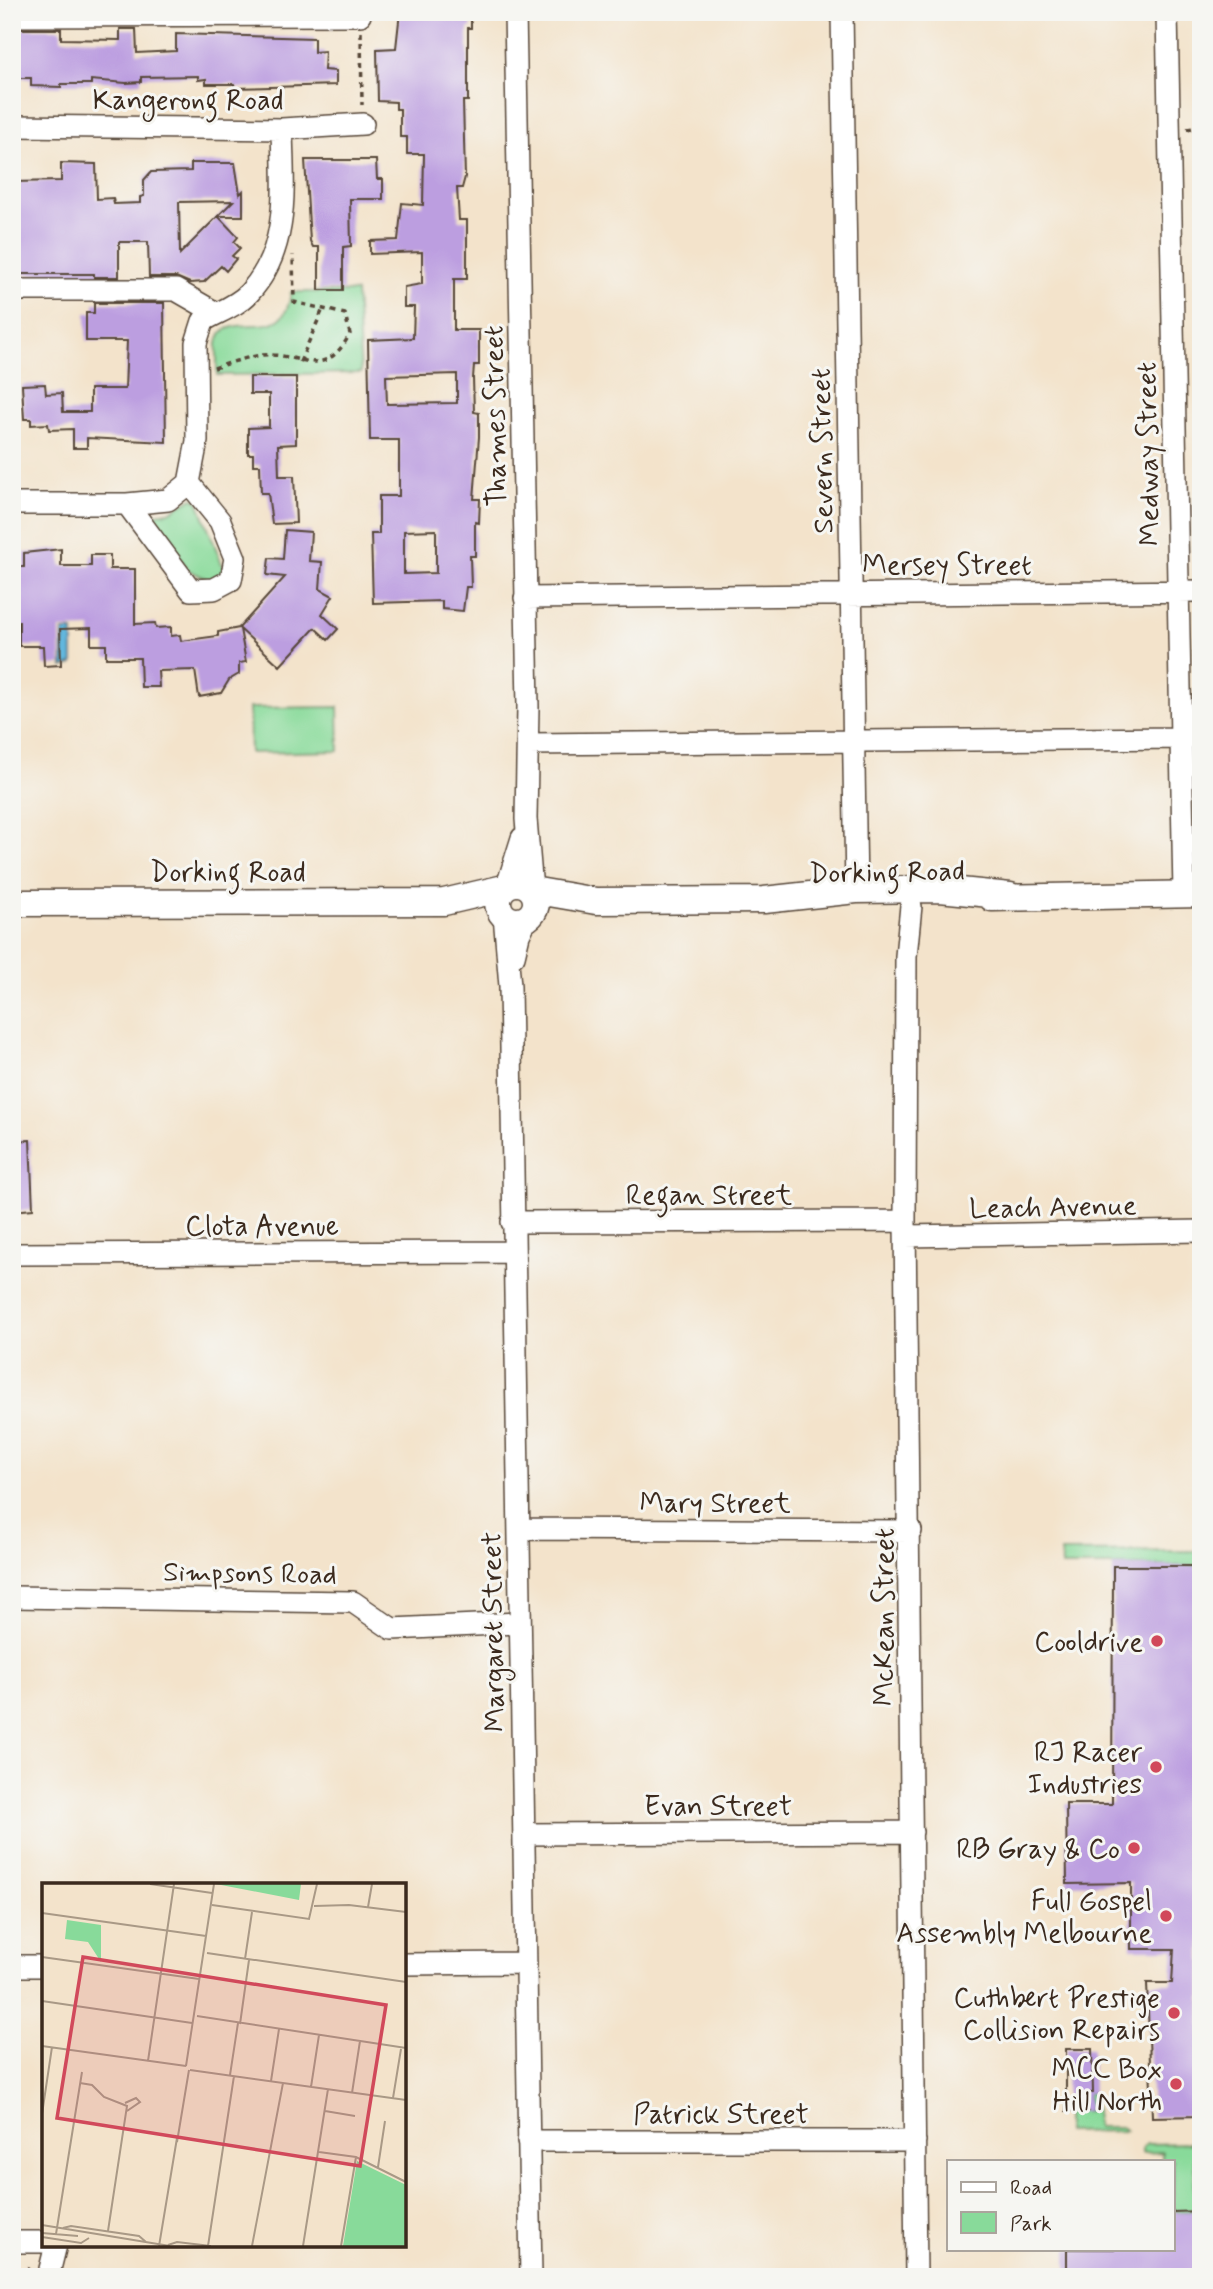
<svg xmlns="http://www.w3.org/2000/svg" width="1213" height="2289" viewBox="0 0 1213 2289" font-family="Mynerve,sans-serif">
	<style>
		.green { fill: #88da9a; stroke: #62825c; stroke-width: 2 }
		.water { fill: #62b7de; stroke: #4e707e; stroke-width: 2 }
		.building { fill: #bc9ee0; fill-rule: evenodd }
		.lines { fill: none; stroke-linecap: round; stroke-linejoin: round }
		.minor-casing { stroke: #574638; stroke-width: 24 }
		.major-casing { stroke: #574638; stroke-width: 29 }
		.path { stroke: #574638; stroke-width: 3.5; stroke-dasharray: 5 5; stroke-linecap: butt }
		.minor { stroke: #fff; stroke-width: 21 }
		.major { stroke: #fff; stroke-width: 26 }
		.poi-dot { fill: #d1495b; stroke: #f6f6f2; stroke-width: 2.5 }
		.labels { text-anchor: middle; stroke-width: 6; stroke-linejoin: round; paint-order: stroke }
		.street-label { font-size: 28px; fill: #3b2a1e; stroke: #f6f6f2 }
		.poi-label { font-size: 28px; fill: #3b2a1e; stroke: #f6f6f2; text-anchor: end }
		.inset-road { fill: none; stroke: #a99986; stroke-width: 2 }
		.view { fill: #d1495b; fill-opacity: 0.15; stroke: #d1495b; stroke-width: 3.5 }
		.inset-edge { fill: none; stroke: #3b2a1e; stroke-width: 3.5 }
	</style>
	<rect width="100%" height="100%" fill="#f6f6f2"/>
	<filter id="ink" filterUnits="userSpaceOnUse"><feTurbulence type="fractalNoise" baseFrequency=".0143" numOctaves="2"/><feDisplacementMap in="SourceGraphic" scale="14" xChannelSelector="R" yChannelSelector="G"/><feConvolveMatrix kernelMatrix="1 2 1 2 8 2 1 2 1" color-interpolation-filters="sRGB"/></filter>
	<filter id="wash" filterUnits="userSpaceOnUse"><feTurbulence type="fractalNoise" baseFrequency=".00686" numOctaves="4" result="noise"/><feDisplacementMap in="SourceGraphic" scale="28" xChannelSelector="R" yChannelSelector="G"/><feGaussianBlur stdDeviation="1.57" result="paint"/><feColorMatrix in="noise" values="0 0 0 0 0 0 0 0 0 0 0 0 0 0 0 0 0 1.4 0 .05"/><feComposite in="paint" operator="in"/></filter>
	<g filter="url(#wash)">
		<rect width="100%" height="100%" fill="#f3e3cb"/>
		<path class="green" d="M291,292H356L361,373L217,375V343L222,332C249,314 285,343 291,292Z
			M193,498L198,501L224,570L212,581L188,570L150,515L169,512Z
			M338,707L339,751L250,753L249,708Z
			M1201,1551V1566H1062L1061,1552Z
			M1088,2093H1093L1097,2127H1122L1126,2131L1066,2132V2111H1088Z
			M1194,2143L1195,2211L1173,2212V2161H1162V2152L1142,2153V2147L1147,2144Z"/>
		<path class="water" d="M63,631H73V664L63,667Z"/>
		<g id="blocks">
			<path class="building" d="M400,12H471V28H468V101H463L465,177L462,188H457L459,220H467V279H454V330H479V365H474L473,378L474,412L479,413V437L474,499H480L479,523L475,522V556H470L471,587H466L463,611L442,609V601L373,603L371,534H379V496H399V440H370L368,340L413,338L414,307H404V287L422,284V252L370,254V241L398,240L402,203L423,205L424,154H407V137H400V109H396V102L378,101L377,49L396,48ZM457,374V403L387,404L386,376ZM436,530V573L404,574V531Z
				M12,29H61V39L120,40V29H136L137,53L176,51V34L314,38V52L325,51L324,70L336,71V85L235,88L234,84H206V79L198,80V76L141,77V82L126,83L91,80V84H61V87L31,86V78H12Z
				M305,160H376L377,179H383V199H350L351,246L343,247V290H319V247H313L310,241Z
				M61,163L96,164L97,199L113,198L114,204L140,203V197L144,196V180L151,172L191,171V163H235L240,194L243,191V216H218L233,201L179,202L180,254L218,216L238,237L234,242L240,248L232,256L236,259L226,271L221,266L204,282L190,283L176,277H149L148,242H119V277H94V274H12V182L61,181Z
				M94,303H164L166,442L87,438V448H73V429L49,430L48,424L31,425V419H24L22,385L45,384L46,394L62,393L63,412H90V389H125L127,341H86V313H94Z
				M250,377H296V444L278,445L279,476H294L296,523L272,524L268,493H261L260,465H253V454H248V428L269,427V394H250Z
				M285,530L311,532L309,561L322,562L320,589L333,596L322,614L338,629L328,640L315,628L280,666L240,629L246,662L239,663V674L229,680L221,693L199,697L195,670L158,671L159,687H141L140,658H106V645H91V628L60,629L61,665L44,666L43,646H19V622H12V567H24V553L61,549V566H91V555H110V569H135V624L155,623L156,628L171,627V636L180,635L181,641L218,636V632L239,628L285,577L267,575L269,558L283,559Z
				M30,1140L33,1209L12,1211V1141Z
				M1113,1566H1201V2116L1152,2117L1147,1983H1172L1174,1949H1131V1883L1067,1884L1066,1804H1112Z
				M1066,2049H1092L1093,2093H1088V2111H1066Z
				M1201,2211V2276L1067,2277V2249H1173V2212Z"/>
		</g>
	</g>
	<g filter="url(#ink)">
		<use href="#blocks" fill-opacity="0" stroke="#574638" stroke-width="2"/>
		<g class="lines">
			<defs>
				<path id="minor" d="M515,12L528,707L526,819L532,890
					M842,12L856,890
					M1167,12L1184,894
					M12,16L360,15
					M12,126L282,129L363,124
					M12,290H176L216,313
					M12,504H127L168,500L189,483L197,441L196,343L203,321C218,312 237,306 249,293C291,248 283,184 282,129
					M127,504L191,590L214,589L231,580L235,558L220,521L189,483
					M525,598L1201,591
					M528,744L1182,738
					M507,886L522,838
					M911,906L906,956L905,1221L916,2277
					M504,915L510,986L531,2277
					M514,956L519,935L527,918
					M512,1222L905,1221
					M906,1236L1201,1231
					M12,1254L513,1252
					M519,1529L911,1531
					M12,1597L353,1602L392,1629L520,1623
					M524,1834L912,1832
					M404,1964L526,1963
					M12,1966H44
					M528,2141H915
					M12,2242H44
					M48,2277L56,2245"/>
				<path id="major" d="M498 902a19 19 0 1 1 38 0a19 19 0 1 1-38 0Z
					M532,890L596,901L764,900L856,890L940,889L1010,896
					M992,898L1201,894
					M12,903L444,902L504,888"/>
			</defs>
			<use href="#minor" class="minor-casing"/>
			<use href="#major" class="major-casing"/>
			<path class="path" d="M361,32L362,105
				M1187,129L1201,127
				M300,362L323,309
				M214,368C230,363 246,357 263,355C301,352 323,383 350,334L345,314L294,302L293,255
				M19,2277L29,2268"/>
			<use href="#minor" class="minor"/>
			<use href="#major" class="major"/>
		</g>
	</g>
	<g class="poi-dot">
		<circle cx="1157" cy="1641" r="7"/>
		<circle cx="1156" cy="1767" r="7"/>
		<circle cx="1134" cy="1848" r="7"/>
		<circle cx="1166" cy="1916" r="7"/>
		<circle cx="1174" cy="2013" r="7"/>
		<circle cx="1176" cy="2084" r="7"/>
	</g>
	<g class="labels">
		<g class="street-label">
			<text x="188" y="109">Kangerong Road</text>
			<text transform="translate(494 416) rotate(-91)" y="10">Thames Street</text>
			<text transform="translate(821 451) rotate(-91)" y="10">Severn Street</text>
			<text transform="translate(1147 454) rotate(-91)" y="10">Medway Street</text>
			<text x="947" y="574">Mersey Street</text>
			<text x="228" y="881">Dorking Road</text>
			<text transform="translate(887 871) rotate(-1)" y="10">Dorking Road</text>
			<text x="709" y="1204">Regan Street</text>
			<text transform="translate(1053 1206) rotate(-1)" y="10">Leach Avenue</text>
			<text x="262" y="1235">Clota Avenue</text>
			<text x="715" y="1512">Mary Street</text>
			<text transform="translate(250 1572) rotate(1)" y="10">Simpsons Road</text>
			<text transform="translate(883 1617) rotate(-90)" y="10">McKean Street</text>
			<text transform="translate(492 1632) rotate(-91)" y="10">Margaret Street</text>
			<text x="718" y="1815">Evan Street</text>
			<text x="721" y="2123">Patrick Street</text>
		</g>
		<g class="poi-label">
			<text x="1143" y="1651">Cooldrive</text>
			<text x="1142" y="1761">RJ Racer<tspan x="1142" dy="32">Industries</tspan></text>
			<text x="1120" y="1858">RB Gray &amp; Co</text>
			<text x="1152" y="1910">Full Gospel<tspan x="1152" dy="32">Assembly Melbourne</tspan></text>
			<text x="1160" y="2007">Cuthbert Prestige<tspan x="1160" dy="32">Collision Repairs</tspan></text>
			<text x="1162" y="2078">MCC Box<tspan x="1162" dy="32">Hill North</tspan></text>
		</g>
	</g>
	<g transform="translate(42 1883)">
		<rect width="364" height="364" fill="#f3e3cb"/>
		<path d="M174,1H259L257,17ZM25,37L59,42V79L46,59L23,56ZM315,278L364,302V363H301Z" fill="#88da9a"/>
		<path class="inset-road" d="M108,1L170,10M170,22L267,36L275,1M272,23L307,22L364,29M326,24L330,1M0,30L164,53M165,70L364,99M0,74L157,96M203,76L210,29M0,118L150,140M155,133L364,165M198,141L207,77M0,163L144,183M106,178L132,1M144,183L172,1M148,187L364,217M188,192L196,140M229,198L237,146M38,200L50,202L62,214L85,223L66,348M269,204L277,152M310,210L318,158M351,215L359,166M83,220L94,215L98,219L85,228M283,228L313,233M0,231L10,164M135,259L147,187M277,269L314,274L364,299M336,284L343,238M0,342L128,363M21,345L29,343L97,353L104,359M0,350L36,353M14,351L40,189M0,354L39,360L47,355M126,362L135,359L169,363M117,363L135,255M166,363L192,193M210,363L241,200M261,363L286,206M299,363L314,274"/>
		<path class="view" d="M41,74L344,122L318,283L15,235Z"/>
		<rect width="364" height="364" class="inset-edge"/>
	</g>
	<rect width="1213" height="2289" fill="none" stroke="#f6f6f2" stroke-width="42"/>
	<rect x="947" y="2160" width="228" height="91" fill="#f6f6f2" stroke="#aba49d" stroke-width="2"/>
	<rect x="961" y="2182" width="35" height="10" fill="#ffffff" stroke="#aba49d" stroke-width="2"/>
	<text x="1010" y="2194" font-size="21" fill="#3b2a1e">Road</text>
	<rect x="961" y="2212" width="35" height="21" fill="#88da9a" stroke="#aba49d" stroke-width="2"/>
	<text x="1010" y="2230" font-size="21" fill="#3b2a1e">Park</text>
</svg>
